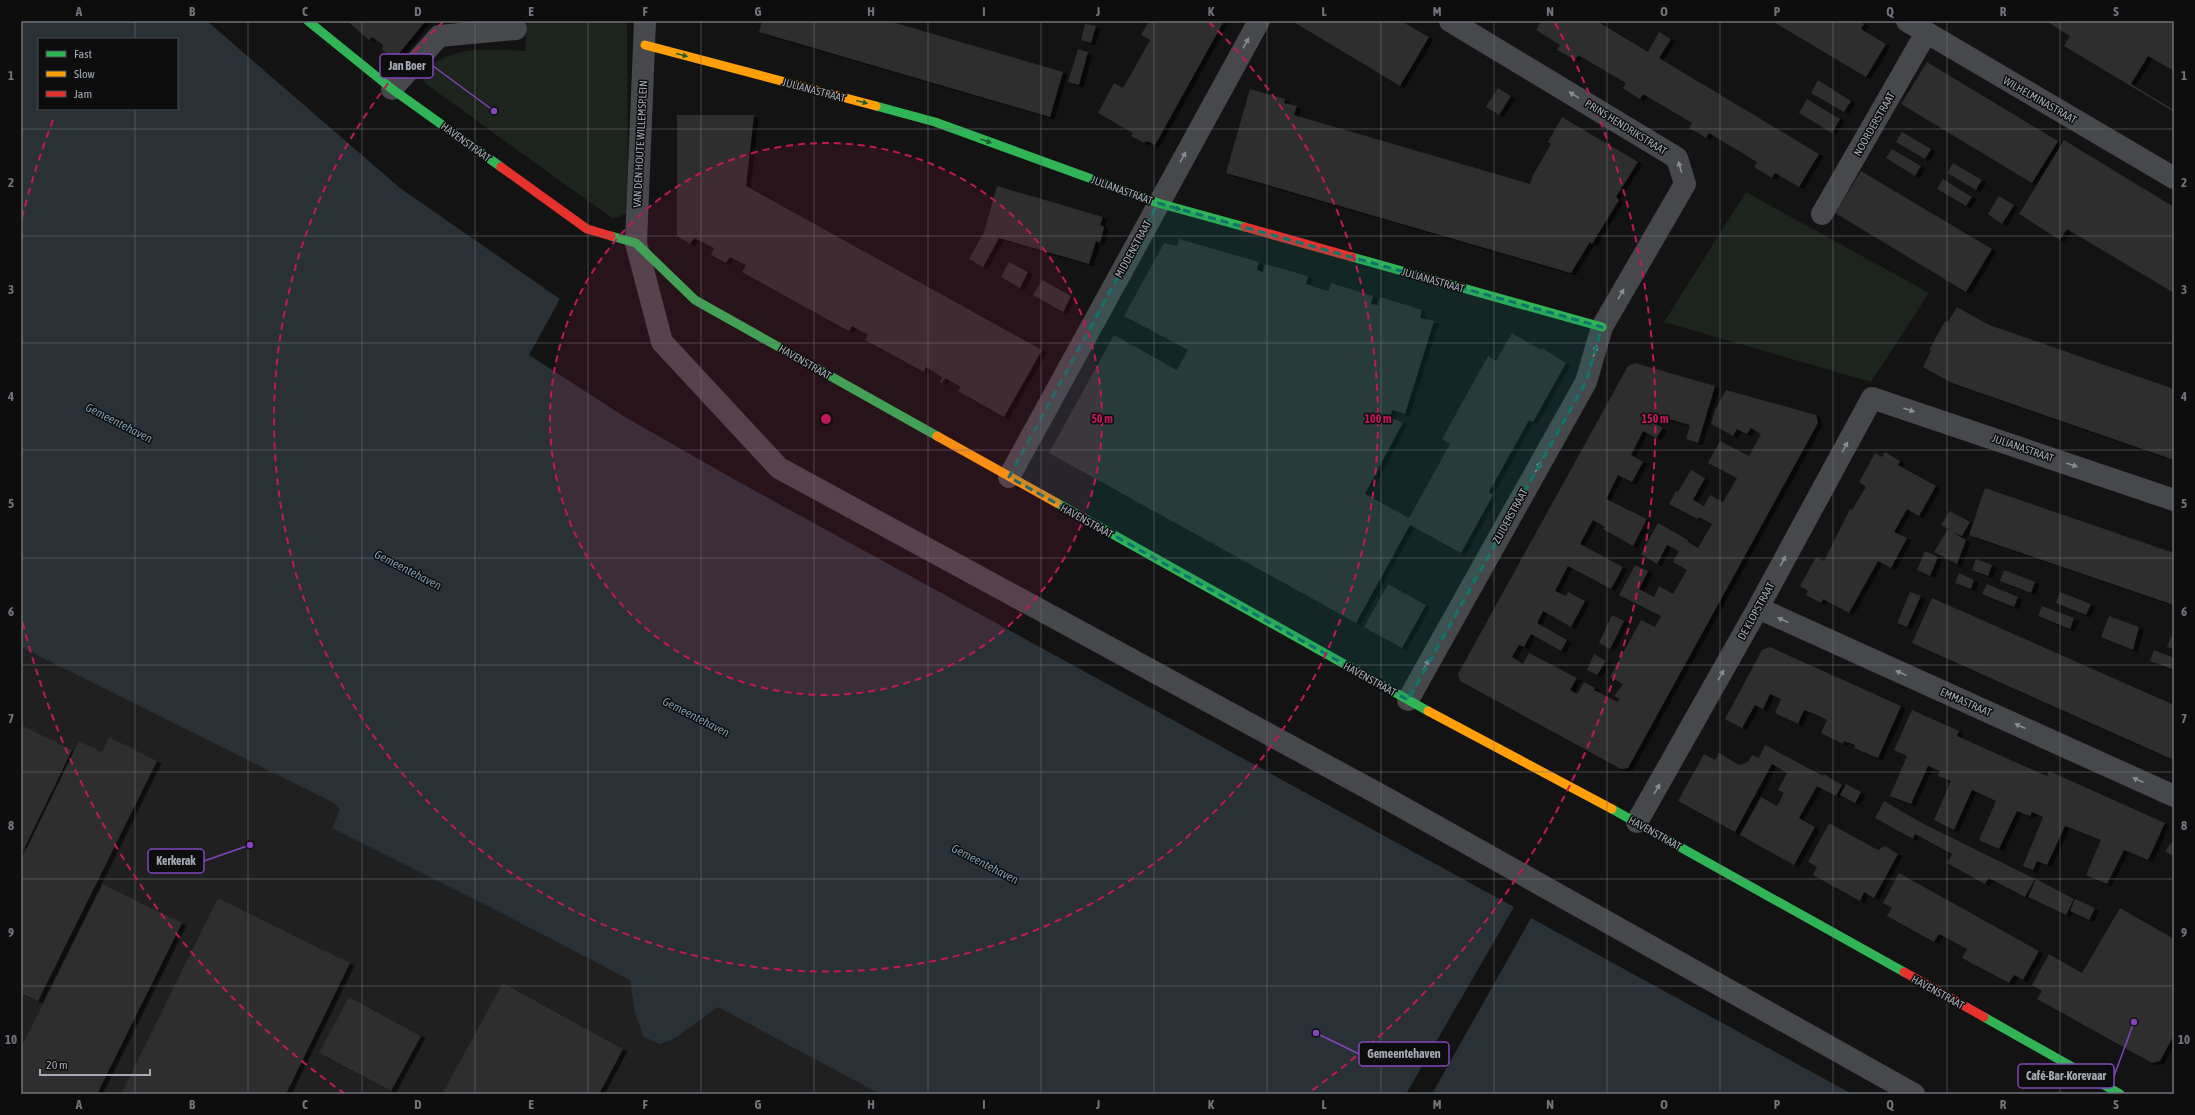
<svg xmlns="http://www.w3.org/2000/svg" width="2195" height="1115" viewBox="0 0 2195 1115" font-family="'Asap Condensed',sans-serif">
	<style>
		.built { fill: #202021 }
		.green { fill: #1d231d }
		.water { fill: #293036; fill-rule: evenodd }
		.building { fill: #2d2d2e; filter: url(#shadow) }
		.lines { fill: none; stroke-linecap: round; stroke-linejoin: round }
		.street { stroke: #47484b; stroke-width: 22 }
		.fast { stroke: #30b455; stroke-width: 9 }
		.slow { stroke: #ff9f0a; stroke-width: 9 }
		.jam { stroke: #e5322d; stroke-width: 9 }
		.oneway { fill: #888c94 }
		.oneway2 { fill: #1e6032 }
		.marked { fill: #0f766e; fill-opacity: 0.2; stroke: #0f766e; stroke-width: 3; stroke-dasharray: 8 5; stroke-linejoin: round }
		.grid { fill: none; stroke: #71747c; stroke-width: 1; stroke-opacity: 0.55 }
		.ring { fill: none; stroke: #c2185b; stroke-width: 2; stroke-dasharray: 7 5 }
		.labels { text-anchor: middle; stroke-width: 3; stroke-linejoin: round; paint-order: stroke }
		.street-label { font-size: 11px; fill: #a4a9b4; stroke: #0d0d0e }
		.water-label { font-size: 12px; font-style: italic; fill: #7b99af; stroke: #0d0d0e }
		.centre { fill: #c2185b; stroke: #0d0d0e; stroke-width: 2 }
		.ring-label { font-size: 12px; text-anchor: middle; font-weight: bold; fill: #c2185b; stroke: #0d0d0e; stroke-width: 3; stroke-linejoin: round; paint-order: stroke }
		.leader { fill: none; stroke: #8345bd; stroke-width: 1.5 }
		.callout-dot { fill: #8345bd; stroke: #0d0d0e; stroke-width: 1.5 }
		.callout { fill: #0d0d0e; stroke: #8345bd; stroke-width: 1.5 }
		.callout-label { font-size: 12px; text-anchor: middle; font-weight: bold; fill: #a4a9b4 }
		.neatline { fill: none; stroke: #71747c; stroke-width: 1.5 }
		.grid-label { font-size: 13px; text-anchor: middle; font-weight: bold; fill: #71747c }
	</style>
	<defs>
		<filter id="shadow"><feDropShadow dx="4.5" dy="2.5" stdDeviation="0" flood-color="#0009"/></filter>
	</defs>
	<rect width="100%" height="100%" fill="#131313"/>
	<path class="built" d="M21,597L936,1094H21Z"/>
	<path class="green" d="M527,21H627L628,213L613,219L426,84L421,77C443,44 490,49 525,51Z
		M1746,192L1929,293L1871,382L1664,322Z"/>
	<path class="water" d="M21,21H207L400,188L560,299L529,355L625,417L737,481L1514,907L1406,1094H880L718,1007L672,1040L660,1044L644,1037L635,1013L630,980L490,907L332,828L340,810L334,803L21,647ZM39,39H177V109H39Z
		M1531,918L1852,1094H1432Z"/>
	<path class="building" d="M347,21H424L425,22L397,56L393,58L382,50L383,45L372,37L369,40Z
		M762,21H889L1063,72L1050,117L759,32Z
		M1149,21H1224L1155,145L1147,141L1144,143L1131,136L1133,133L1098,113L1114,83L1123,88L1126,83L1150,40L1141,35Z
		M1292,21H1401L1429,37L1400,86Z
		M1541,21H1597L1648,52L1659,32L1671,39L1659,58L1819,154L1799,187L1775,173L1772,178L1754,167L1757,162L1709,133L1706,138L1698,133L1689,128L1692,123L1643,94L1640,99L1632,94L1623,88L1626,83L1578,55L1575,60L1557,50L1560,45L1536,30Z
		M1772,21H1859L1864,24L1861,29L1886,44L1866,77Z
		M2046,21H2174V71L2148,56L2131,84L2174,110V112L2064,46L2070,36Z
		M1085,24L1096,26L1091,43L1081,40Z
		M1078,49L1088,52L1079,85L1068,82Z
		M1927,62L2058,141L2032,183L1901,104Z
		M1818,80L1851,101L1844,112L1811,93Z
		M1498,88L1511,96L1499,115L1486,107Z
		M1250,89L1285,99L1284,103L1297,106L1294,115L1530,184L1533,175L1551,144L1548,142L1562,117L1638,162L1616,197L1619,200L1592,244L1590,242L1571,273L1226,173Z
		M1807,99L1840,119L1832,133L1799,113Z
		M677,115H754L746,186L1042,350L1004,417L958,391L961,387L945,378L942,383L940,382L942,377L926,367L924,372L865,340L868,335L852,326L849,331L843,328L742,272L746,265L730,257L726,263L711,255L714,248L694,238L690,244L677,236Z
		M1902,132L1931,149L1925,159L1896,142Z
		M2064,140L2174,207V293L2067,229L2060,240L2019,214Z
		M1892,149L1921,166L1915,176L1886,158Z
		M1953,163L1982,180L1976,190L1947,173Z
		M1861,171L1992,249L1966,292L1835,213Z
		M1943,179L1972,197L1966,206L1937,189Z
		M997,186L1103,217L1100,225L1104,227L1100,243L1096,241L1089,264L999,238L983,267L969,259L984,232Z
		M1999,196L2014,205L2002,224L1988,214Z
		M1179,239L1259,262L1257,270L1263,272L1265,264L1308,276L1306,284L1317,288L1329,291L1331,283L1373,296L1371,304L1378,305L1380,297L1422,310L1420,318L1434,321L1405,414L1392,410L1390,418L1403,422L1365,494L1409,518L1450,444L1442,439L1488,356L1496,361L1512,333L1541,350L1542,348L1566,363L1533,422L1529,420L1489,492L1493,495L1461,553L1410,525L1356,623L1049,453L1114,335L1177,370L1188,350L1124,316L1164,243L1177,246Z
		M1009,262L1028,272L1020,288L1001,277Z
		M1042,280L1071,296L1063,312L1033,295Z
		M1957,307L1989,325L2174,389V460L1952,383L1923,367L1931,351L1929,350L1945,321L1948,322Z
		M1635,363L1715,386L1698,443L1686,439L1690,425L1651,414L1649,420L1663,428L1656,438L1643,431L1631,455L1643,462L1632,482L1618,475L1606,499L1647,519L1633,546L1603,529L1605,527L1593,520L1580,544L1623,567L1611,589L1568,566L1555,591L1566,596L1568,592L1585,601L1571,627L1543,611L1537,623L1567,640L1561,651L1531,634L1524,647L1519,645L1512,657L1523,664L1529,653L1577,678L1570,690L1577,694L1584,682L1595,688L1594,690L1618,702L1620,699L1614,696L1623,684L1610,677L1641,620L1655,627L1661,616L1619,595L1635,565L1648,571L1639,589L1654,597L1659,586L1673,594L1687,570L1673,562L1679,551L1667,545L1657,564L1641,554L1658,523L1688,540L1687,541L1698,548L1712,524L1699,517L1698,519L1669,504L1676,491L1678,492L1691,470L1705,478L1693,500L1704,506L1710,495L1723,502L1737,478L1708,463L1720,441L1749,456L1761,434L1751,428L1747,434L1737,429L1733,436L1711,424L1715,410L1726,390L1816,415L1818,423L1628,768L1621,769L1460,681L1458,674L1628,366Z
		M1885,452L1900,461L1898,465L1936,486L1919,516L1907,509L1894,532L1907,538L1891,568L1878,561L1849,613L1823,599L1821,603L1806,595L1808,591L1800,586L1816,557L1824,561L1850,509L1852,510L1866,487L1859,482L1875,453L1882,457Z
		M1985,488L2174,553V605L1969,535Z
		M1950,511L1970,522L1962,536L1954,533L1966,540L1957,564L1934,552L1948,529L1941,525Z
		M1925,551L1938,557L1930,576L1917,570Z
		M1976,559L1992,565L1988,576L1972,570Z
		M2004,570L2035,582L2031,593L2000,581Z
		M1959,573L1974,580L1971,589L1955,583Z
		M1388,584L1426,605L1402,648L1364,627Z
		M1987,584L2018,597L2014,607L1982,594Z
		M1910,592L1921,596L1907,627L1897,623Z
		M2060,592L2091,604L2086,615L2056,603Z
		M1932,598L2174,705V760L1912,643Z
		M2042,606L2074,618L2070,629L2038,616Z
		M1612,615L1624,621L1610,649L1599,643Z
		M2109,616L2139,627L2133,650L2101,637Z
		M2171,636L2174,637V649L2167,647Z
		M1770,647L1901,706L1878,758L1854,748L1855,745L1844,741L1843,744L1821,733L1827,720L1815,714L1804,710L1798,724L1775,713L1781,699L1770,694L1763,709L1755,705L1742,728L1725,719L1762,650Z
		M2154,650L2174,658V670L2150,661Z
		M1594,654L1606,661L1597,675L1587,670Z
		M1912,710L1959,731L1957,736L2024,766L2047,776L2049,771L2165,823L2148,860L2124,850L2107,884L2086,875L2101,840L2065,826L2047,865L2037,861L2033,870L2023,866L2043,817L2032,812L2030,816L2017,811L1999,849L1979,840L1996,801L1972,790L1954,830L1934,820L1951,781L1938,776L1940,771L1928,766L1911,804L1890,796L1907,756L1894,750Z
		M21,725L72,750L23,851L21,849Z
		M109,737L157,761L38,1001L21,993V860L79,741L102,752Z
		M1765,745L1823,776L1818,785L1824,774L1842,785L1836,796L1817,786L1799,818L1815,827L1794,865L1740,835L1761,797L1777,806L1784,793L1778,790L1787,773L1772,764L1735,832L1678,801L1704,754L1715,760L1719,753L1739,765L1748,762L1752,755L1759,758Z
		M1846,784L1861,792L1855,803L1840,795Z
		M1884,801L1922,823L2035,879L2025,897L1989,878L1985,884L1947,863L1952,854L1915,834L1913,839L1875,818Z
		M1829,823L1878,850L1885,846L1898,854L1874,898L1864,892L1860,901L1813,875L1817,867L1808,862Z
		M2174,839V857L2165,851Z
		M1899,873L2039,951L2023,980L2014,975L2009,983L1962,958L1967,949L1939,934L1934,942L1887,916L1892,908L1883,903Z
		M2036,879L2074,899L2066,915L2028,897Z
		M103,884L182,923L97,1094H21V1048Z
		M218,898L350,963L286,1094H121Z
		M2075,899L2095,908L2089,920L2070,911Z
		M2120,908L2174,939V1035L2160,1061L2152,1063L2037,999L2042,991L2032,985L2049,954L2082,973Z
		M503,983L623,1049L599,1094H442Z
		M349,997L421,1036L391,1091L319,1053Z"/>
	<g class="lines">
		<path class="street" d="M645,21L636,243L662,342L779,468L1386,798L1914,1094
			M1907,21L2174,178
			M392,89L439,36L516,29
			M1822,214L1926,33
			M1009,477L1259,21
			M1758,608L2174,796
			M1408,700L1586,382L1602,327L1685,184L1677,158L1450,21
			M1637,822L1758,608L1872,398L2174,500"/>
		<path class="fast" d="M308,21L392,89L501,167
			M876,106L935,122L1158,203L1245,227
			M611,236L636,243L695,300L937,436
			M1352,257L1602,327
			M1057,503L1428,711
			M1612,809L1904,972
			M1984,1017L2120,1094"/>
		<path class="slow" d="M645,45L876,106
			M937,436L1057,503
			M1428,711L1612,809"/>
		<path class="jam" d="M501,167L587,229L611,236
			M1245,227L1352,257
			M1904,972L1984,1017"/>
	</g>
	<defs><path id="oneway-solid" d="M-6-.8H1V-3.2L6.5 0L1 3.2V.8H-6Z"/></defs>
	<g class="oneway">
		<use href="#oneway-solid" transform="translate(1246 43) rotate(-61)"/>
		<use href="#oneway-solid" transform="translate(1574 95) rotate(-148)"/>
		<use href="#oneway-solid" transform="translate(1183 157) rotate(-61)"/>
		<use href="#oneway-solid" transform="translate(1680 167) rotate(-106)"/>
		<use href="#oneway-solid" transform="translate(1621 294) rotate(-60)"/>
		<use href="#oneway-solid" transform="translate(1595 351) rotate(-73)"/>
		<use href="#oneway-solid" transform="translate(1909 410) rotate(19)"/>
		<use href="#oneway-solid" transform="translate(1845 447) rotate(-62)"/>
		<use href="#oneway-solid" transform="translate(2072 465) rotate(19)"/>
		<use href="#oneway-solid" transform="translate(1538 467) rotate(-61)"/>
		<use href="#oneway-solid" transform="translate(1783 561) rotate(-62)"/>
		<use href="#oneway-solid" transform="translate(1783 620) rotate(-156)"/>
		<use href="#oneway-solid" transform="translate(1426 665) rotate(-61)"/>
		<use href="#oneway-solid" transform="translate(1901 673) rotate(-156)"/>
		<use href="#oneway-solid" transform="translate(1721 675) rotate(-61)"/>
		<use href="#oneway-solid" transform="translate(2020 726) rotate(-156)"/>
		<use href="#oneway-solid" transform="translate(2138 780) rotate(-156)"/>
		<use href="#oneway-solid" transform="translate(1657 789) rotate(-60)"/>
	</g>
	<g class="oneway2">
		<use href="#oneway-solid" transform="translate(682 55) rotate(15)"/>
		<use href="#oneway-solid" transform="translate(862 102) rotate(15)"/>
		<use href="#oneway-solid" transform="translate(986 141) rotate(20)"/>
		<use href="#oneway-solid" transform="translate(1175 208) rotate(16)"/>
	</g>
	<path class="marked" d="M1158,203L1602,327L1586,382L1408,700L1009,477Z"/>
	<path class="grid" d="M135,21V39M248,21V1094M362,21V1094M475,21V1094M588,21V1094M701,21V1094M814,21V1094M928,21V1094M1041,21V1094M1154,21V1094M1267,21V1094M1381,21V1094M1494,21V1094M1607,21V1094M1720,21V1094M1833,21V1094M1947,21V1094M2060,21V1094M135,109V1094M21,129H2174M21,236H2174M21,343H2174M21,450H2174M21,558H2174M21,665H2174M21,772H2174M21,879H2174M21,986H2174"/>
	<circle cx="826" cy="419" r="276" fill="#c2185b" fill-opacity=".12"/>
	<g class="ring">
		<circle cx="826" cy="419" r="276"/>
		<path d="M1209 22A552 552 0 1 1 443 22"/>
		<path d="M345 1094A829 829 0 0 1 22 620M22 218A829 829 0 0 1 55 115M1555 23A829 829 0 0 1 1307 1094"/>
	</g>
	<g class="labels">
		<g class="street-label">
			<text transform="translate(814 90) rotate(15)" y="4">JULIANASTRAAT</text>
			<text transform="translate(2040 100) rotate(30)" y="4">WILHELMINASTRAAT</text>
			<text transform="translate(1874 124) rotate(-60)" y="4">NOORDERSTRAAT</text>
			<text transform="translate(1626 127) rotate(32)" y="4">PRINS HENDRIKSTRAAT</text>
			<text transform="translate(466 142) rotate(36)" y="4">HAVENSTRAAT</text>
			<text transform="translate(640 144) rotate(-87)" y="4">VAN DEN HOUTE WILLEMSPLEIN</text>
			<text transform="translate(1122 190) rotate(20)" y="4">JULIANASTRAAT</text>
			<text transform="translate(1133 249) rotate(-61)" y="4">MIDDENSTRAAT</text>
			<text transform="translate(1433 280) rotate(16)" y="4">JULIANASTRAAT</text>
			<text transform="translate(805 362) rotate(30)" y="4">HAVENSTRAAT</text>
			<text transform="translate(2023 448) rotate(19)" y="4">JULIANASTRAAT</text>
			<text transform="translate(1510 516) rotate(-61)" y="4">ZUIDERSTRAAT</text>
			<text transform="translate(1087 521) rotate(29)" y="4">HAVENSTRAAT</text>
			<text transform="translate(1756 611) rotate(-61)" y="4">DE KLOPSTRAAT</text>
			<text transform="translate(1370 679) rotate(29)" y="4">HAVENSTRAAT</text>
			<text transform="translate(1966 702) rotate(24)" y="4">EMMASTRAAT</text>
			<text transform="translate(1655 833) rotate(29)" y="4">HAVENSTRAAT</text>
			<text transform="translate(1938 992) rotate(29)" y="4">HAVENSTRAAT</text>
		</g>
		<g class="water-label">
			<text transform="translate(119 423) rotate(27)" y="4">Gemeentehaven</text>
			<text transform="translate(408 570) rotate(27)" y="4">Gemeentehaven</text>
			<text transform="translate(696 717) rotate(27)" y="4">Gemeentehaven</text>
			<text transform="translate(985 864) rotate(27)" y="4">Gemeentehaven</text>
		</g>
	</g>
	<circle cx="826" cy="419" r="6" class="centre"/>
	<g class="ring-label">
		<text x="1102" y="423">50 m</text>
		<text x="1378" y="423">100 m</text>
		<text x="1655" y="423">150 m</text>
	</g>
	<path class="leader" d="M494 111L433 66M250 845L204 861M1316 1033L1359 1054M2134 1022L2114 1076"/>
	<g class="callout-dot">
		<circle cx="494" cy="111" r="4"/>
		<circle cx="250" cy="845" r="4"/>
		<circle cx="1316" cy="1033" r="4"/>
		<circle cx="2134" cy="1022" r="4"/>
	</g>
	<g class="callout">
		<rect x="380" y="54" width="53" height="24" rx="4"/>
		<rect x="148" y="849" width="56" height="24" rx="4"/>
		<rect x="1359" y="1042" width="90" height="24" rx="4"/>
		<rect x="2018" y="1064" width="96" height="24" rx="4"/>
	</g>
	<g class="callout-label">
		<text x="407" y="70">Jan Boer</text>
		<text x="176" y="865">Kerkerak</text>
		<text x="1404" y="1058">Gemeentehaven</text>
		<text x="2066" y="1080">Café-Bar-Korevaar</text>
	</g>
	<rect width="2195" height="1115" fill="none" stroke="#0d0d0e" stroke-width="44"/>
	<rect x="38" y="38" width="140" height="72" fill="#0d0d0e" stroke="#494b50"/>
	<rect x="46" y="51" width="20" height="6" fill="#30b455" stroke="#494b50"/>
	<text x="74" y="58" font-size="12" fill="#a4a9b4">Fast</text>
	<rect x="46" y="71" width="20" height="6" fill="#ff9f0a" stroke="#494b50"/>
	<text x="74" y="78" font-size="12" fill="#a4a9b4">Slow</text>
	<rect x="46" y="91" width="20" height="6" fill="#e5322d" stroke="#494b50"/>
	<text x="74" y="98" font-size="12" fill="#a4a9b4">Jam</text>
	<path d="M40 1069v6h110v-6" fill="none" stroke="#a4a9b4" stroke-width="2"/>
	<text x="46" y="1069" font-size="12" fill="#a4a9b4" stroke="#0d0d0e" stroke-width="3" paint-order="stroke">20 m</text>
	<rect x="22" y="22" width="2151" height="1071" class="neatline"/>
	<g class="grid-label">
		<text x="79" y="16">A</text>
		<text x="192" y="16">B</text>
		<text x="305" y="16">C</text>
		<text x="418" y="16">D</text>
		<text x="531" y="16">E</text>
		<text x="645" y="16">F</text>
		<text x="758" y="16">G</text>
		<text x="871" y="16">H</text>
		<text x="984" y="16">I</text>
		<text x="1098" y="16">J</text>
		<text x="1211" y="16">K</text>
		<text x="1324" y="16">L</text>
		<text x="1437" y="16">M</text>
		<text x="1550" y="16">N</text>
		<text x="1664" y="16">O</text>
		<text x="1777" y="16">P</text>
		<text x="1890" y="16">Q</text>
		<text x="2003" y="16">R</text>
		<text x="2116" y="16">S</text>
		<text x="11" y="80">1</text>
		<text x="2184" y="80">1</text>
		<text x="11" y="187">2</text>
		<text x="2184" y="187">2</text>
		<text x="11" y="294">3</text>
		<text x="2184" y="294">3</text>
		<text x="11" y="401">4</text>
		<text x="2184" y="401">4</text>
		<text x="11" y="508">5</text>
		<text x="2184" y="508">5</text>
		<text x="11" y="616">6</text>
		<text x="2184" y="616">6</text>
		<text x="11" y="723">7</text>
		<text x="2184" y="723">7</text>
		<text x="11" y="830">8</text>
		<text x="2184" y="830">8</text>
		<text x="11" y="937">9</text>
		<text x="2184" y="937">9</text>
		<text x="11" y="1044">10</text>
		<text x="2184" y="1044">10</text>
		<text x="79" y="1109">A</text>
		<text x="192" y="1109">B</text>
		<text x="305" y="1109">C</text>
		<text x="418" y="1109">D</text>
		<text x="531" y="1109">E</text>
		<text x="645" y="1109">F</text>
		<text x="758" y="1109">G</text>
		<text x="871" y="1109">H</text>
		<text x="984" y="1109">I</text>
		<text x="1098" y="1109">J</text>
		<text x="1211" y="1109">K</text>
		<text x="1324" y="1109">L</text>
		<text x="1437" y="1109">M</text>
		<text x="1550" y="1109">N</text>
		<text x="1664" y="1109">O</text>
		<text x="1777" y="1109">P</text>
		<text x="1890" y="1109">Q</text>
		<text x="2003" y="1109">R</text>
		<text x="2116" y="1109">S</text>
	</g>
</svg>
